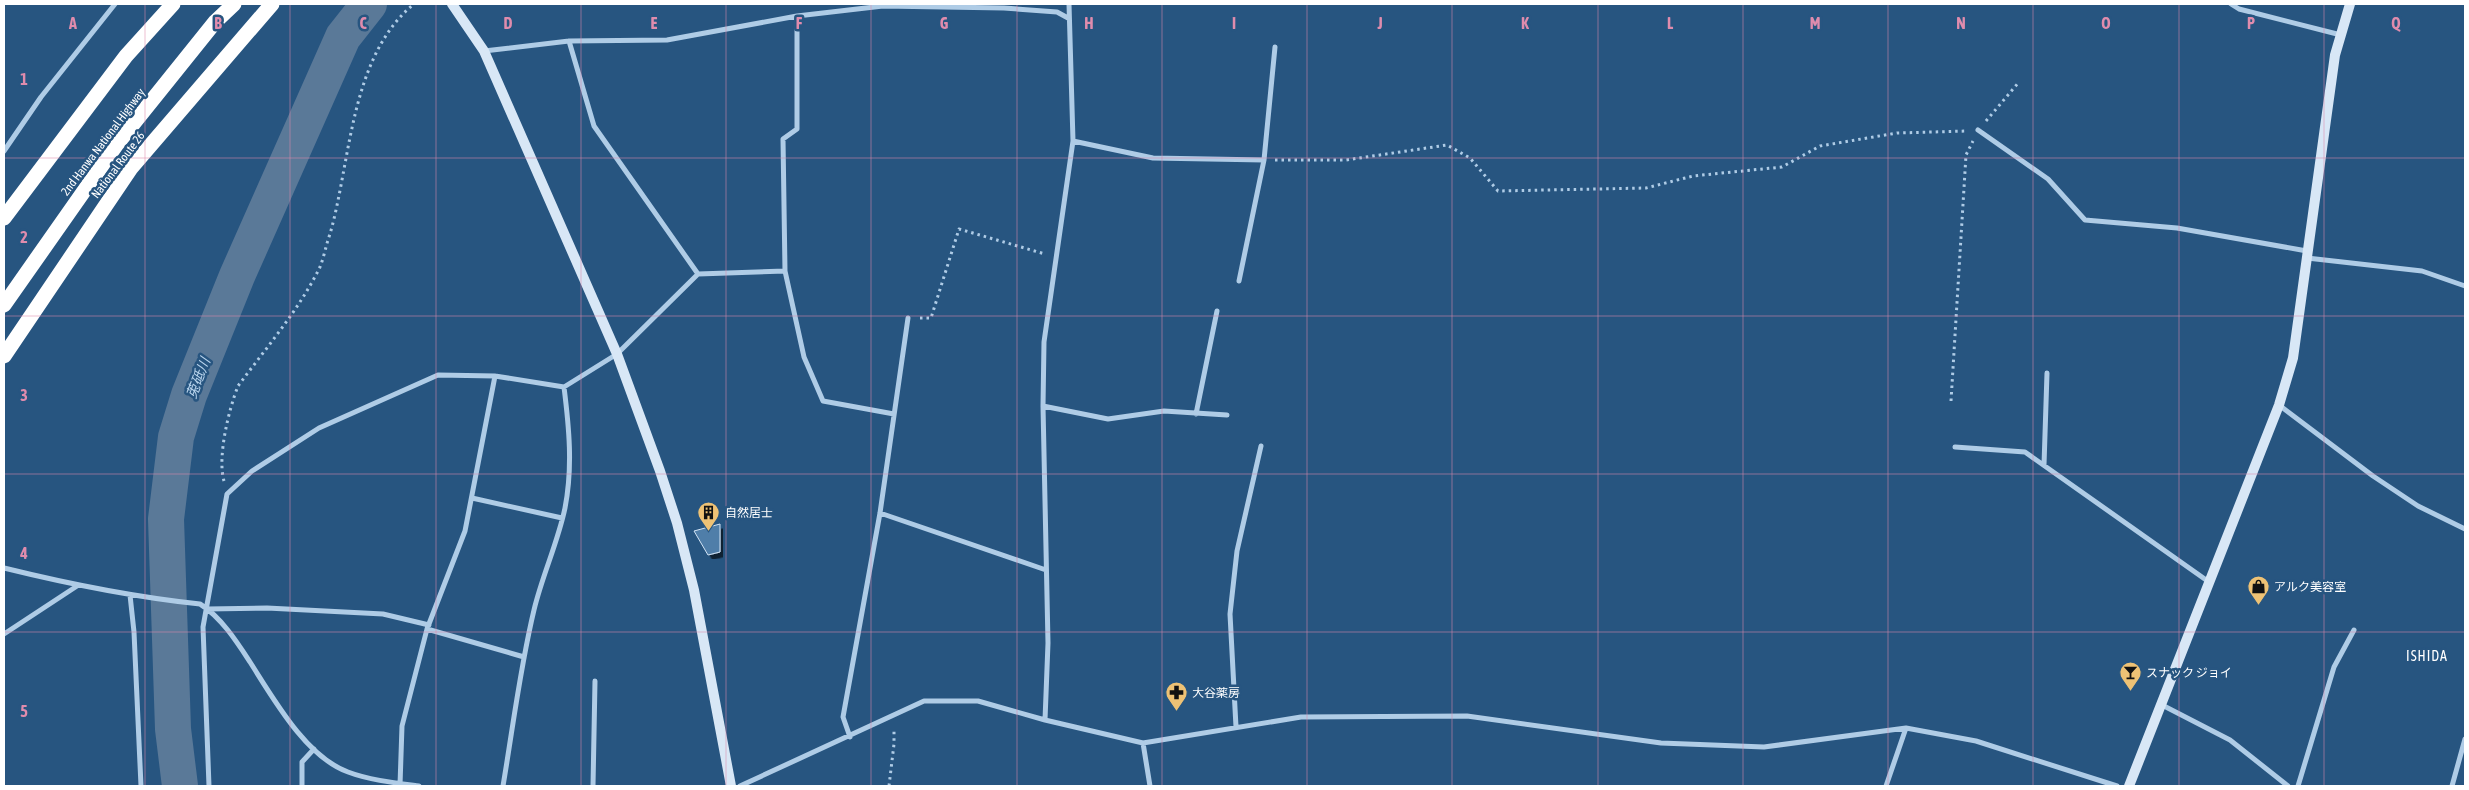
<svg xmlns="http://www.w3.org/2000/svg" width="2469" height="790" viewBox="0 0 2469 790" font-family="'Asap Condensed','Noto Sans JP',sans-serif">
	<style>
		.lines { fill: none; stroke-linecap: round; stroke-linejoin: round }
		.river { stroke: #5a7998; stroke-width: 36 }
		.building { fill: #507ea9; stroke: #d2e4f5; filter: url(#shadow) }
		.path { stroke: #afcce6; stroke-width: 3; stroke-dasharray: 2.5 4; stroke-linecap: butt }
		.street { stroke: #afcce6; stroke-width: 5 }
		.secondary { stroke: #d8e7f6; stroke-width: 10 }
		.highway { stroke: #fff; stroke-width: 15 }
		.grid { fill: none; stroke: #e08cad; stroke-width: 1; stroke-opacity: 0.55 }
		.labels { text-anchor: middle; stroke-width: 5; stroke-linejoin: round; paint-order: stroke }
		.street-label { font-size: 12px; fill: #fff; stroke: #275580 }
		.poi-label { font-size: 12px; fill: #fff; stroke: #275580; text-anchor: start }
		.water-label { font-size: 14px; font-style: italic; fill: #bad5ed; stroke: #275580 }
		.neighbourhood-label { font-size: 14px; letter-spacing: 1px; fill: #fff; stroke: #275580 }
		.grid-label { font-size: 16px; text-anchor: middle; font-weight: bold; fill: #e08cad; stroke: #275580; stroke-width: 5; stroke-linejoin: round; paint-order: stroke }
	</style>
	<defs>
		<filter id="shadow"><feDropShadow dx="4.5" dy="4.5" stdDeviation="0" flood-color="#0009"/></filter>
	</defs>
	<rect width="100%" height="100%" fill="#275580"/>
	<g class="lines">
		<path class="river" d="M180,786L173,729L166,519L176,437L189,395L237,276L343,37L369,4"/>
	</g>
	<path class="building" d="M720,524V552L708,555L694,531Z"/>
	<g class="lines">
		<path class="path" d="M1986,121L2019,82
			M1275,160H1346L1447,145L1470,158L1498,191L1646,188L1693,176L1782,167L1820,146L1897,133L1967,131
			M920,318H931L959,229L1045,254
			M1951,401L1966,155L1973,141
			M224,481C217,457 229,409 238,386C266,348 299,310 320,267C324,257 326,245 330,234C351,161 350,56 414,4
			M889,786L894,744V729"/>
		<path class="street" d="M2231,4L2239,9L2341,35
			M797,16V129L783,139L785,271L804,357L823,401L894,414
			M569,41L594,126L698,274
			M484,51L569,41L667,40L797,16L883,6L1004,8L1057,12L1068,18
			M1978,130L2048,179L2085,220L2177,228L2307,251
			M1073,141L1153,158L1264,160
			M4,151L41,97L115,4
			M2307,258L2422,271L2465,286
			M1239,281L1264,160L1275,47
			M2279,405L2373,476L2418,506L2465,529
			M1043,406L1108,419L1164,411L1227,415
			M1196,414L1217,311
			M1955,447L2025,452L2209,582
			M2044,465L2047,373
			M472,498L562,518
			M880,513L1046,570
			M4,568C69,584 133,597 200,604C221,617 237,642 250,662C273,698 306,757 348,772C369,780 396,783 419,786
			M130,595L134,632L141,786
			M207,609L267,608L383,614L429,625
			M427,629L524,657
			M4,634L77,586
			M2162,705L2230,740L2288,786
			M1045,720L1048,643L1043,406L1044,342L1073,141L1069,4
			M1236,727L1230,614L1237,551L1261,446
			M850,737L843,717L880,513L908,318
			M1143,743L1150,786
			M400,785L402,726L427,629L465,531L495,376
			M209,786L203,627L227,494L252,471L319,428L438,375L495,376L564,387L617,354L698,274L785,271
			M302,786V762L314,749
			M503,786C513,727 520,668 534,610C542,576 558,542 565,508C573,467 569,427 564,387
			M593,786L595,681
			M740,786L924,701H978L1045,720L1143,743L1301,717L1467,716L1661,743L1764,747L1906,728L1976,741L2117,786
			M1886,786L1906,728
			M2298,786L2334,667L2354,630
			M2452,786L2465,739"/>
		<path class="secondary" d="M452,4L484,51L617,354L660,471L677,523L694,590L731,786
			M2129,786L2279,405L2293,358L2335,55L2350,4"/>
		<path class="highway" d="M4,218L126,56L173,4
			M4,305L117,144L215,22L234,4
			M4,356L131,168L272,4"/>
	</g>
	<path class="grid" d="M145,4V786M290,4V786M436,4V786M581,4V786M726,4V786M871,4V786M1017,4V786M1162,4V786M1307,4V786M1452,4V786M1598,4V786M1743,4V786M1888,4V786M2033,4V786M2179,4V786M2324,4V786M4,158H2465M4,316H2465M4,474H2465M4,632H2465"/>
	<defs>
		<symbol id="building-pin" viewBox="-11 -11 22 30"><path d="M0 17L-7.5 6A9.5 9.5 0 1 1 7.5 6Z" fill="#eec275" stroke="#275580"/><path d="M-4-6H4V6H1V3H-1V6H-4ZM-2.5-4.3h1.7v1.8h-1.7ZM.8-4.3h1.7v1.8H.8ZM-2.5-1h1.7V.8h-1.7ZM.8-1h1.7V.8H.8Z" fill="#111"/></symbol>
		<symbol id="shop-pin" viewBox="-11 -11 22 30"><path d="M0 17L-7.5 6A9.5 9.5 0 1 1 7.5 6Z" fill="#eec275" stroke="#275580"/><path d="M-5-2.5h2.3a2.7 3.5 0 0 1 5.4 0H5L5.5 6h-11ZM-1.5-2.5h3a1.5 2.3 0 0 0-3 0Z" fill="#111"/></symbol>
		<symbol id="bar-pin" viewBox="-11 -11 22 30"><path d="M0 17L-7.5 6A9.5 9.5 0 1 1 7.5 6Z" fill="#eec275" stroke="#275580"/><path d="M-6-5H6L.8 .8V4.5H3.5V6h-7V4.5H-.8V.8Z" fill="#111"/></symbol>
		<symbol id="pharmacy-pin" viewBox="-11 -11 22 30"><path d="M0 17L-7.5 6A9.5 9.5 0 1 1 7.5 6Z" fill="#eec275" stroke="#275580"/><path d="M-2-6h4v4h4v4h-4v4h-4v-4h-4v-4h4Z" fill="#111"/></symbol>
	</defs>
	<g fill-rule="evenodd">
		<use href="#building-pin" x="696" y="500" width="25" height="34"/>
		<use href="#shop-pin" x="2246" y="574" width="25" height="34"/>
		<use href="#bar-pin" x="2118" y="660" width="25" height="34"/>
		<use href="#pharmacy-pin" x="1164" y="680" width="25" height="34"/>
	</g>
	<g class="labels">
		<g class="street-label">
			<text transform="translate(103 142) rotate(-53)" y="4">2nd Hanwa National Highway</text>
			<text transform="translate(118 165) rotate(-53)" y="4">National Route 26</text>
		</g>
		<g class="poi-label">
			<text x="725" y="517">自然居士</text>
			<text x="2274" y="591">アルク美容室</text>
			<text x="2146" y="677">スナック ジョイ</text>
			<text x="1192" y="697">大谷薬房</text>
		</g>
		<g class="water-label">
			<text transform="translate(198 378) rotate(-69)" y="5">莵砥川</text>
		</g>
		<g class="neighbourhood-label">
			<text x="2427" y="661">ISHIDA</text>
		</g>
	</g>
	<g class="grid-label">
		<text x="73" y="29">A</text>
		<text x="218" y="29">B</text>
		<text x="363" y="29">C</text>
		<text x="508" y="29">D</text>
		<text x="654" y="29">E</text>
		<text x="799" y="29">F</text>
		<text x="944" y="29">G</text>
		<text x="1089" y="29">H</text>
		<text x="1234" y="29">I</text>
		<text x="1380" y="29">J</text>
		<text x="1525" y="29">K</text>
		<text x="1670" y="29">L</text>
		<text x="1815" y="29">M</text>
		<text x="1961" y="29">N</text>
		<text x="2106" y="29">O</text>
		<text x="2251" y="29">P</text>
		<text x="2396" y="29">Q</text>
		<text x="24" y="85">1</text>
		<text x="24" y="243">2</text>
		<text x="24" y="401">3</text>
		<text x="24" y="559">4</text>
		<text x="24" y="717">5</text>
	</g>
	<rect width="2469" height="790" fill="none" stroke="#ffffff" stroke-width="10"/>
</svg>
